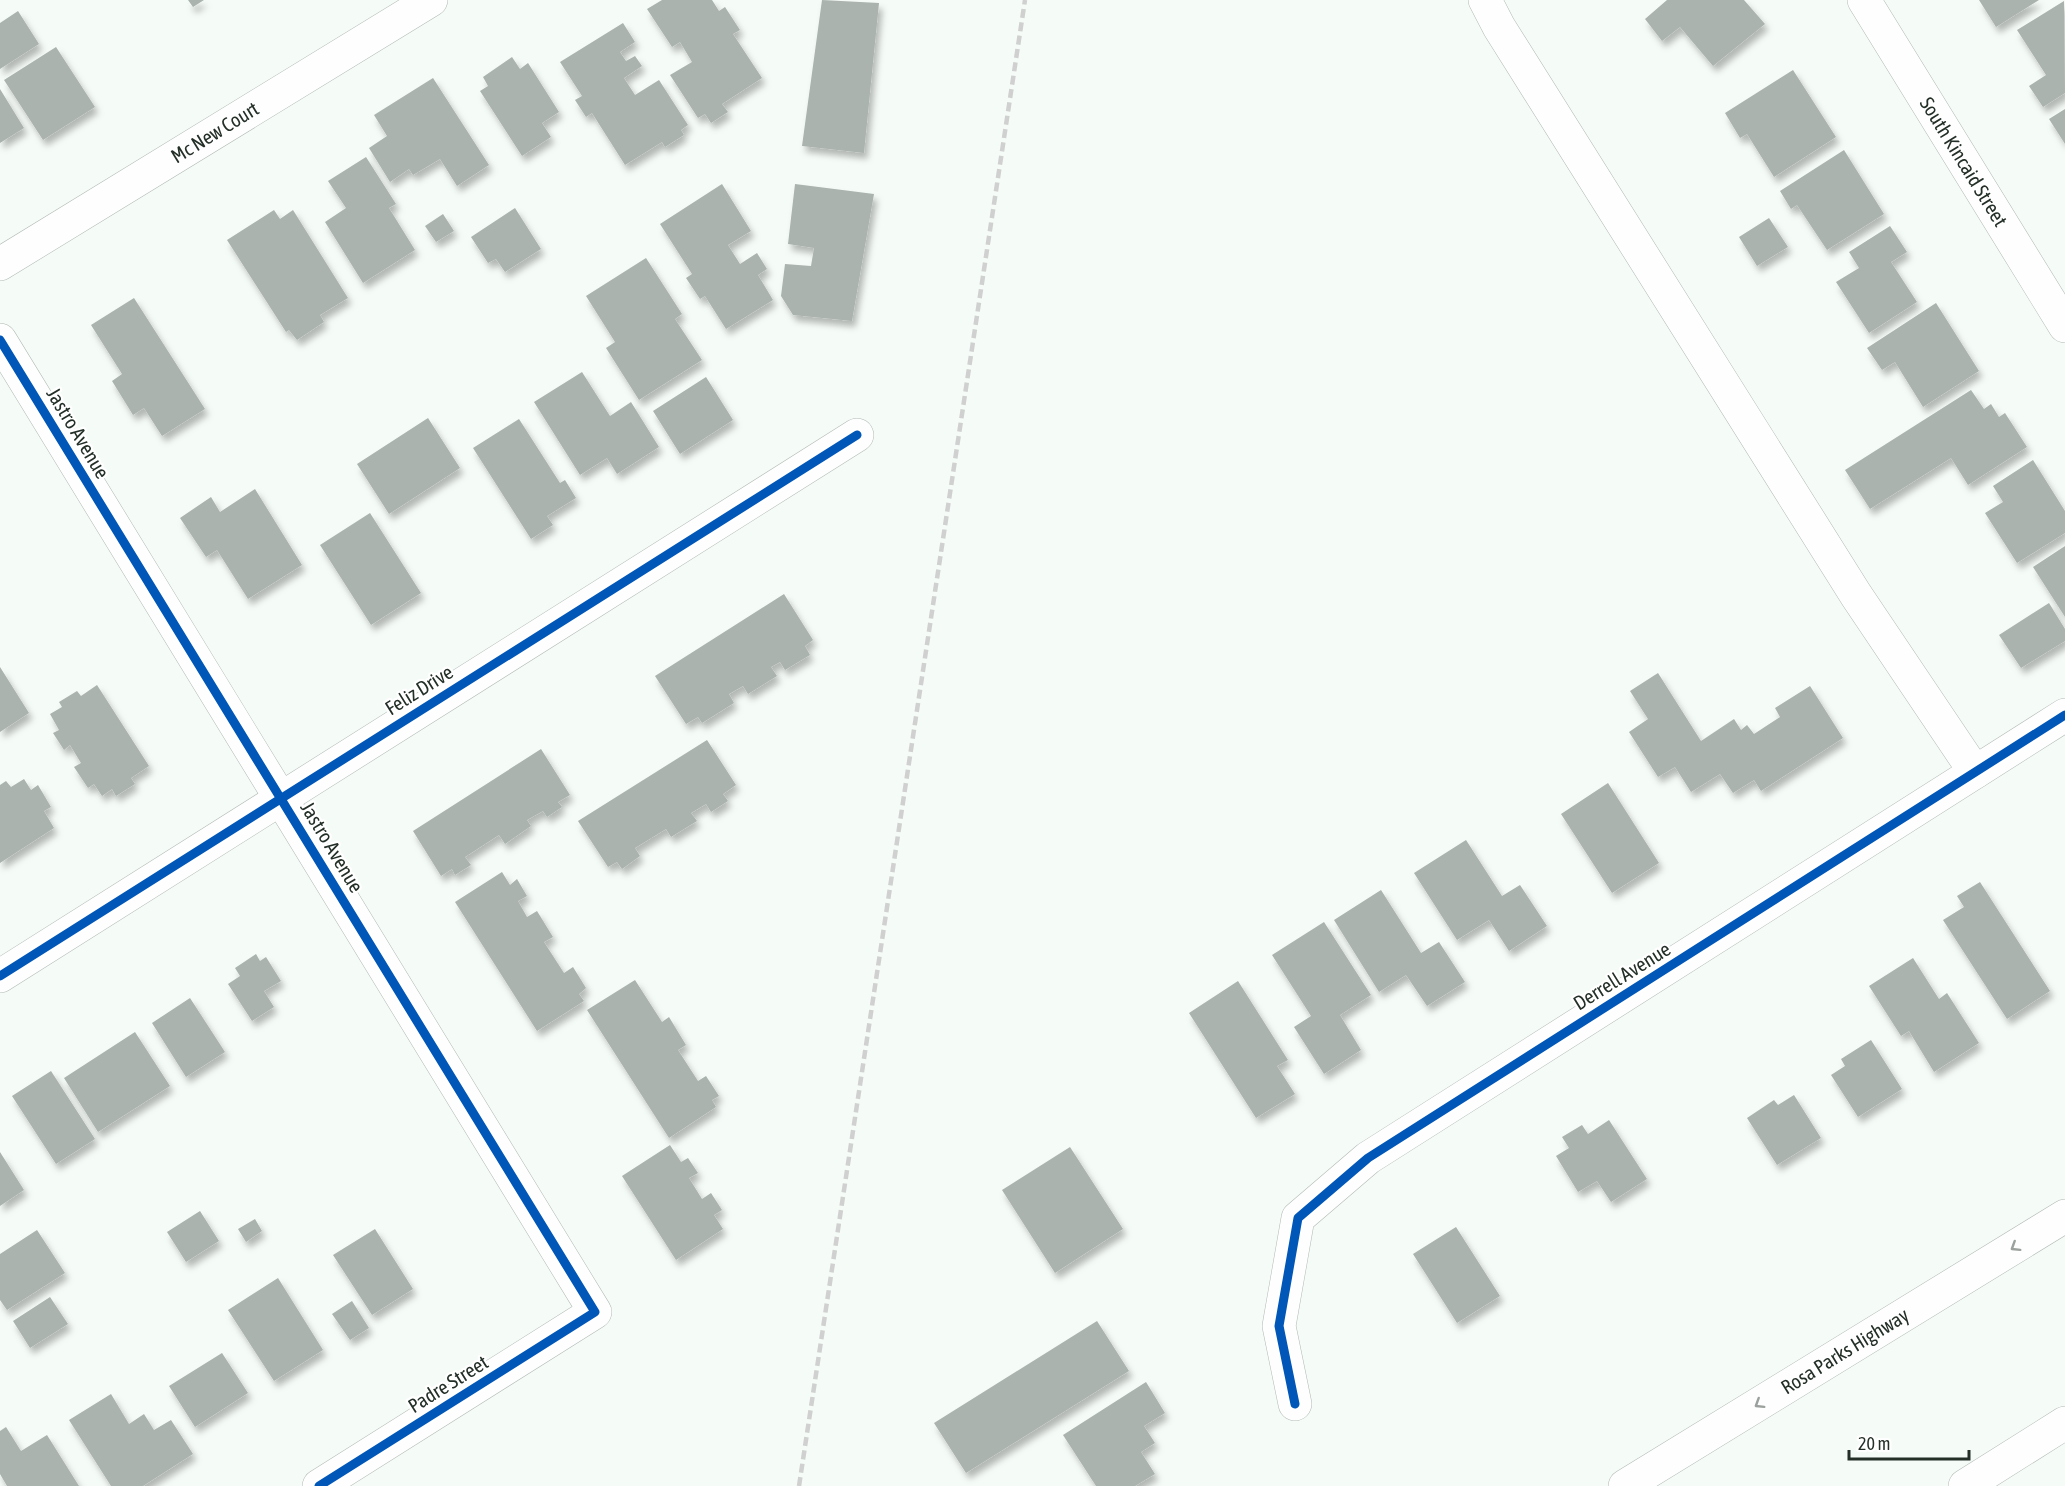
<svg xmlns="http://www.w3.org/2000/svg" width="2065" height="1486" viewBox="0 0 2065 1486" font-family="'Asap Condensed',sans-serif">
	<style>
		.building { fill: #abb3ae; filter: url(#shadow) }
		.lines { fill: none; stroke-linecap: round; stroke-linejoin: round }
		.minor-casing { stroke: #b2bab5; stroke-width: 34 }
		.highway-casing { stroke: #b2bab5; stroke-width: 34 }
		.minor { stroke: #fefefe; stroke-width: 33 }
		.highway { stroke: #fefefe; stroke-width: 33 }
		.rail { stroke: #cfd0cf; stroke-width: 4.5; stroke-dasharray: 9 4.5; stroke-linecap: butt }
		.cycleway-casing { stroke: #fff; stroke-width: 13 }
		.cycleway { stroke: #0057b8; stroke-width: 9 }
		.oneway { stroke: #9ba19d }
		.labels { text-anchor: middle; stroke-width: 4.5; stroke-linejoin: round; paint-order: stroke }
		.street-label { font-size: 20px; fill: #232f27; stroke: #fff }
	</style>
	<defs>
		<filter id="shadow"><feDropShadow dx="3.5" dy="6" stdDeviation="3" flood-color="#0004"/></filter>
	</defs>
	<rect width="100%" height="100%" fill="#f5fbf7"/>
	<path class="building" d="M188,0H204L193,7Z
		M662,0H712L719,11L725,7L740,30L733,34L762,78L722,104L728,112L711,123L705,114L698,118L670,75L692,62L680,42L672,47L647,9Z
		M822,0L879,3L864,153L802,146Z
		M1667,0H1744L1765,24L1713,66L1680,27L1662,41L1645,19Z
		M1979,0H2039L1996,27Z
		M2064,1L2065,93L2043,107L2029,86L2046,75L2017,30Z
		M18,11L39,44L0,69V23Z
		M623,23L635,42L620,52L626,61L635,56L642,66L624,78L635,95L659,80L688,125L681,130L684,135L665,147L662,142L625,165L592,113L586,117L575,100L582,96L560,62Z
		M56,47L95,107L43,140L4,80Z
		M512,57L520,69L528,63L559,112L542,123L551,137L522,156L480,91L488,86L483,77Z
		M1793,70L1836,137L1774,177L1747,134L1740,138L1725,113Z
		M433,78L489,165L457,186L440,159L413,175L409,169L390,182L369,148L387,136L374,115Z
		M0,89L24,128L0,143Z
		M2065,109V144L2049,119Z
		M1844,150L1884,214L1827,250L1797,205L1791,209L1780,191Z
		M366,157L396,204L389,208L415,250L363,283L325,222L346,208L328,181Z
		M722,184L751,231L728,245L740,264L757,253L767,269L758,275L773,300L726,329L705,296L700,299L686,278L692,274L660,224Z
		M795,184L874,194L852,321L793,315L781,296L785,264L811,266L814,248L788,244Z
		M515,208L541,249L505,272L496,259L488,263L471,237Z
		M274,210L280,219L293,210L348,298L320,315L324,322L297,340L289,330L286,332L227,240Z
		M443,214L454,231L436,242L425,226Z
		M1769,218L1788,247L1757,266L1739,237Z
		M1890,226L1907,252L1891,262L1917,302L1869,333L1836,282L1859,268L1849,252Z
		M646,258L682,314L675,319L702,360L639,400L606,348L615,342L586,296Z
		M134,298L205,409L162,436L144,408L133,415L112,381L122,374L91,325Z
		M1936,303L1979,371L1923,407L1895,362L1882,370L1867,348Z
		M582,372L610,416L631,402L659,447L617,474L607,458L580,475L534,402Z
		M706,377L733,420L680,454L653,411Z
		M1971,390L1984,409L1991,404L1999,417L2005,413L2027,447L1968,485L1951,458L1870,509L1845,470Z
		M428,418L460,468L389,514L357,464Z
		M519,419L560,483L565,480L576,498L547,516L553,525L531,539L473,448Z
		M2033,460L2065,511V533L2017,563L1985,513L2003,502L1993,486Z
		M255,489L302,565L248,599L217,550L206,557L180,518L211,497L220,512Z
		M370,513L421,593L371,625L320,545Z
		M2065,546V617L2033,567Z
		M784,594L813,640L805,646L810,655L785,670L780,662L771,667L777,676L748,694L743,686L729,694L734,703L702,723L698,717L686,724L655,676Z
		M2049,603L2065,629V641L2021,668L1999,635Z
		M0,667L29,713L0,732Z
		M1658,673L1701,741L1734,719L1741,730L1747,725L1754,734L1780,717L1775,708L1810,686L1843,738L1761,791L1754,780L1733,793L1720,774L1691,792L1675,767L1658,777L1629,732L1648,719L1630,691Z
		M97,685L149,766L131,778L135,784L116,796L112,789L102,796L94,784L88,788L74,767L81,763L70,745L64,750L53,733L59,730L50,714L62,707L59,702L77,691L81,696Z
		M707,740L736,785L723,794L728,801L711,812L706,804L691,813L697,821L671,837L666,829L635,848L640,856L622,869L617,862L608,867L578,821Z
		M541,749L570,795L558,802L562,807L547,817L543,811L527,820L531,826L505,844L499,835L465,857L471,865L455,875L452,869L441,876L413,831Z
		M24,779L31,790L38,785L51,807L44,811L54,828L0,863V785L6,781L11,787Z
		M1608,783L1659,863L1612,893L1561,814Z
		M1466,840L1502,896L1520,885L1547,926L1509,951L1489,920L1457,940L1414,873Z
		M502,872L510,885L517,879L527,896L518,901L527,917L537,911L553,937L544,942L564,973L573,967L586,988L579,994L584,1001L537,1031L455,902Z
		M1980,882L2050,991L2007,1019L1943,920L1964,907L1957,896Z
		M1381,890L1421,953L1439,942L1465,982L1427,1006L1406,975L1379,992L1334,920Z
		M1324,922L1371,995L1340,1015L1361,1050L1324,1074L1294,1027L1311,1016L1272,955Z
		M256,954L260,961L266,957L281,981L264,991L274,1007L252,1021L228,984L240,976L235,968Z
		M1913,958L1939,999L1947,993L1979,1043L1934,1072L1909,1031L1901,1036L1869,986Z
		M635,980L662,1022L669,1017L686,1045L678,1050L698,1081L706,1076L719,1096L712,1100L716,1107L669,1138L587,1010Z
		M1238,981L1288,1060L1277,1066L1295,1094L1256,1118L1189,1013Z
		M190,998L225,1052L186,1077L152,1023Z
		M135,1032L170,1086L98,1132L64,1078Z
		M1871,1040L1902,1089L1858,1117L1831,1075L1845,1066L1841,1059Z
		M51,1071L95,1139L56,1164L12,1096Z
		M1794,1095L1821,1138L1777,1165L1747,1118L1774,1100L1778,1105Z
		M1609,1120L1647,1179L1611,1202L1597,1181L1578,1192L1556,1156L1569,1148L1562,1137L1582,1125L1588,1134Z
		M670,1145L681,1162L688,1158L698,1173L689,1178L702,1199L711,1193L722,1210L714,1215L723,1229L676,1260L622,1176Z
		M1070,1147L1123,1229L1055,1273L1002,1190Z
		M0,1152L24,1190L0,1206Z
		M200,1211L219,1241L186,1262L167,1232Z
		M255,1219L262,1231L246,1242L238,1229Z
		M1456,1227L1500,1296L1457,1323L1413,1254Z
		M375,1229L413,1289L372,1315L333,1255Z
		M37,1230L65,1273L7,1310L0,1300V1254Z
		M278,1278L323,1350L274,1381L228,1310Z
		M50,1297L68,1324L30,1348L13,1321Z
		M352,1301L369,1328L350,1340L332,1314Z
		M1097,1321L1129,1371L966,1473L934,1423Z
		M222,1353L248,1393L195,1427L169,1386Z
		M1146,1382L1165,1413L1144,1426L1155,1443L1141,1452L1155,1474L1135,1486H1096L1063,1435Z
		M111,1394L129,1424L144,1414L154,1430L171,1420L193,1454L143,1486H111L69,1420Z
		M6,1427L21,1451L47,1435L79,1486H7L0,1474V1431Z"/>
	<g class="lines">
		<defs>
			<g id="minor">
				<path d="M1485,0L1499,27L1856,595L1975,772"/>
				<path id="s1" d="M1864,0L2065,326"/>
				<path id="s2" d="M0,264L431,0"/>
				<path d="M0,340L595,1312L319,1486"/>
				<path d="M0,976L857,435"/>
				<path d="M1295,1404L1279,1326L1298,1218L1368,1158L2065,715"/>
			</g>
			<g id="highway">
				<path id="s3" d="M1625,1486L2065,1216"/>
				<path d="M1965,1486L2065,1423"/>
			</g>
		</defs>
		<use href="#minor" class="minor-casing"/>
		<use href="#highway" class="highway-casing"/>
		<use href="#minor" class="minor"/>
		<use href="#highway" class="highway"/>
		<path class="rail" d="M799,1486L1025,0"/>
		<defs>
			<path id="cycleway" d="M0,340L595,1312L319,1486
				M0,976L857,435
				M1295,1404L1279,1326L1298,1218L1368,1158L2065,715"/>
		</defs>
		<use href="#cycleway" class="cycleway-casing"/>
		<use href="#cycleway" class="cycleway"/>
	</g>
	<defs><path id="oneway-chevron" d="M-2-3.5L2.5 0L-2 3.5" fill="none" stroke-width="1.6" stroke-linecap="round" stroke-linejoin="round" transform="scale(1.5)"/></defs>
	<g class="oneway">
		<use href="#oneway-chevron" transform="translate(2015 1247) rotate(148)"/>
		<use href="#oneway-chevron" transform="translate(1759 1404) rotate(148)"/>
	</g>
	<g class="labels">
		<g class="street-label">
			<text dy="7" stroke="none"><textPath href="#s2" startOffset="252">Mc New Court</textPath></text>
			<text dy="7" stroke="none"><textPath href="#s1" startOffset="190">South Kincaid Street</textPath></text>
			<text transform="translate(78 433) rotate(59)" y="7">Jastro Avenue</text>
			<text transform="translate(419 690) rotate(-32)" y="7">Feliz Drive</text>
			<text transform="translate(332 847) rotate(59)" y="7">Jastro Avenue</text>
			<text transform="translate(1622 976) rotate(-32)" y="7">Derrell Avenue</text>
			<text dy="7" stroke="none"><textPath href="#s3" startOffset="258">Rosa Parks Highway</textPath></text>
			<text transform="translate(448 1384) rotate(-32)" y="7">Padre Street</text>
		</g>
	</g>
	<path d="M1849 1450v9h120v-9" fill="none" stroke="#232f27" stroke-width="3"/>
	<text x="1858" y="1450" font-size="18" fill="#232f27" stroke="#ffffff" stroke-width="4.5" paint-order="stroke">20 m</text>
</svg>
